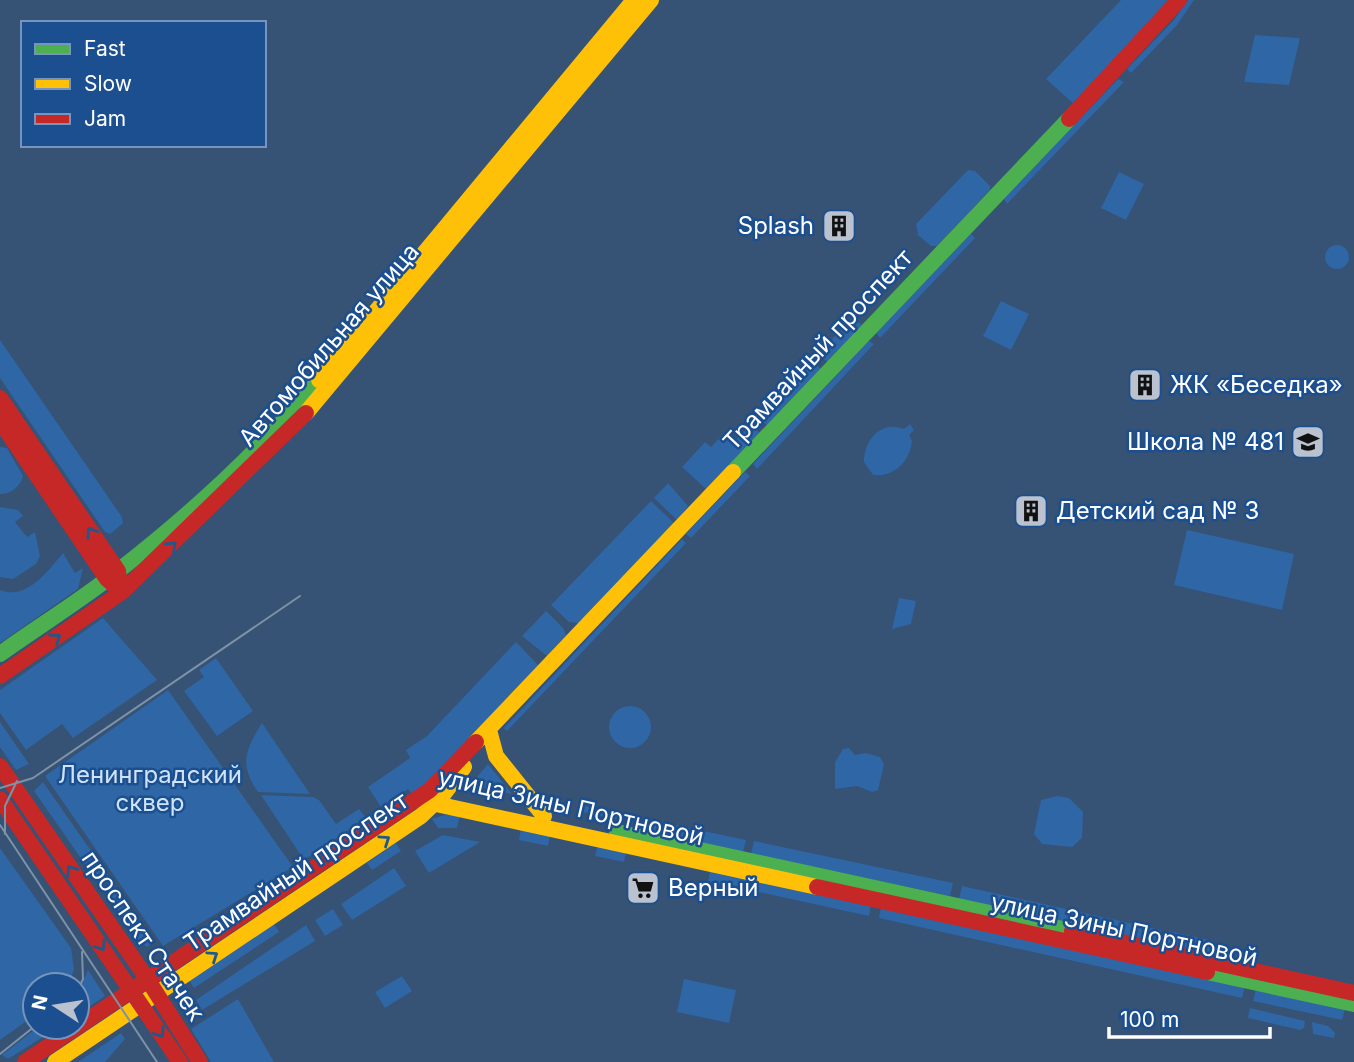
<svg xmlns="http://www.w3.org/2000/svg" width="1354" height="1062" viewBox="0 0 1354 1062" font-family="Inter,sans-serif">
	<style>
		.green { fill: #2f66a5 }
		.lines { fill: none; stroke-linecap: round; stroke-linejoin: round }
		.fast { stroke: #4caf50; stroke-width: 16 }
		.slow { stroke: #ffc107; stroke-width: 16 }
		.jam { stroke: #c62828; stroke-width: 16 }
		.tram { stroke: #7e92a7; stroke-width: 2 }
		.oneway { stroke: #205989 }
		.labels { text-anchor: middle; stroke-width: 5; stroke-linejoin: round; paint-order: stroke }
		.poi-label { font-size: 24px; fill: #fff; stroke: #1b4f8f; text-anchor: start }
		.street-label { font-size: 24px; fill: #fff; stroke: #1b4f8f }
		.park-label { font-size: 24px; fill: #cfe3fa; stroke: #1b4f8f }
	</style>
	<rect width="100%" height="100%" fill="#365274"/>
	<path class="green" d="M1121,0H1170L1073,103L1046,79Z
		M1188,0H1194L1177,25L1131,73L1127,69L1173,21Z
		M1255,35L1300,38L1289,85L1244,82Z
		M1118,79L1124,82L1007,204L1004,199Z
		M968,170L975,171L990,186V190L937,246H931L918,235L916,224Z
		M1119,172L1144,184L1126,220L1101,208Z
		M971,234L975,238L880,338L876,333Z
		M1325 257a12 12 0 1 1 24 0a12 12 0 1 1-24 0Z
		M1001,301L1029,314L1011,350L983,336Z
		M853,317L862,325L828,362L817,355Z
		M0,340L122,517L123,523L110,534L105,532L0,378Z
		M869,341L874,344L757,469L753,464Z
		M812,361L821,369L767,425L758,417Z
		M751,424L760,433L706,489L682,467L705,442L711,447L724,433L734,442Z
		M910,424L914,430L909,435L912,441C910,461 894,478 873,475L864,462C864,440 881,420 904,429Z
		M0,447L7,448L23,476C20,487 11,494 0,494Z
		M745,472L750,476L691,538L686,534Z
		M668,483L688,506L677,520L654,498Z
		M651,501L674,523L579,623L569,622L551,605Z
		M0,507L18,510L23,516L15,522L27,537L35,532L40,556L36,564L13,579L0,577Z
		M1187,530L1294,554L1282,610L1174,585Z
		M682,539L686,543L507,731L504,728Z
		M63,553L75,573L83,568L78,589L0,643V590C26,601 48,571 63,553Z
		M899,598L916,601L911,624L892,629Z
		M546,611L563,628L566,635L547,656L522,636Z
		M103,618L157,680L73,738L62,724L26,750L0,713V690Z
		M516,642L538,665L426,784L412,794L408,789L381,807L368,787L410,758L406,750L427,736Z
		M216,658L253,711L217,736L184,691L204,677L199,670Z
		M168,690L293,867L163,946L45,776Z
		M609 727a21 21 0 1 1 42 0a21 21 0 1 1-42 0Z
		M0,722L29,764L16,770L0,747Z
		M262,723L310,794L258,792C239,765 245,750 262,723Z
		M849,748L855,755L866,753L880,757L884,765L878,790L872,792L857,786L835,789V762L843,749Z
		M488,764L512,794L470,785Z
		M43,782L110,878L101,887L34,791Z
		M261,795L313,797L319,800L336,824L359,809L366,818L304,860Z
		M1057,796L1069,798L1083,812L1082,838L1072,847L1042,844L1034,834L1041,800Z
		M585,806L618,812L616,819L583,812Z
		M444,815H460L457,828H438L432,819Z
		M647,819L746,840L743,852L644,831Z
		M521,829L550,835L548,846L519,840Z
		M443,835L480,842L429,873L415,851Z
		M754,841L953,883L950,896L751,854Z
		M396,843L401,851L372,870L367,863Z
		M598,845L626,852L624,862L595,856Z
		M0,848L71,948L74,969L69,985H35V1015L0,1040Z
		M394,868L406,886L352,920L341,904Z
		M710,871L871,905L869,916L708,881Z
		M113,883L153,943L147,947L139,940L105,891Z
		M962,886L1161,930L1158,943L959,899Z
		M881,907L1245,986L1242,998L879,918Z
		M333,909L343,925L325,936L315,920Z
		M274,924L279,932L194,988L189,980Z
		M306,925L315,941L202,1010L196,1000Z
		M1169,931L1213,941L1210,955L1166,945Z
		M88,970L105,996L77,1015V996Z
		M402,976L412,991L385,1008L375,992Z
		M684,979L736,990L729,1023L677,1012Z
		M1256,989L1345,1009L1342,1020L1253,1001Z
		M238,999L274,1062H211L191,1029Z
		M1250,1008L1305,1021L1304,1028L1300,1030L1248,1018Z
		M1312,1022L1328,1026L1335,1033L1334,1038L1313,1034Z
		M38,1027H59L8,1059L2,1055Z
		M121,1033L125,1039L105,1062H78Z"/>
	<g class="lines">
		<path class="fast" d="M733,472L1069,119
			M0,654C39,626 80,601 118,571C190,515 261,450 319,380
			M617,832L1072,931
			M1207,972L1354,1004"/>
		<path class="slow" d="M319,380L634,0
			M306,413L651,0
			M489,730L496,756L544,816
			M476,742L733,472
			M422,796L436,804L817,887
			M55,1062L421,816L443,795L464,767"/>
		<path class="jam" d="M1069,119L1179,0
			M0,398L118,571L119,579
			M0,421L107,579L115,586
			M0,676L122,592L306,413
			M0,766L148,980L200,1062
			M0,799L180,1062
			M817,887L1207,972
			M1072,931L1354,993
			M25,1062L430,790L476,742"/>
		<path class="tram" d="M0,788L33,778L300,596
			M0,825L157,1062
			M5,834V806L17,781
			M77,992L83,979L82,952
			M0,1054L35,1026"/>
	</g>
	<defs><path id="oneway-chevron" d="M-2-3.5L2.5 0L-2 3.5" fill="none" stroke-width="1.6" stroke-linecap="round" stroke-linejoin="round" transform="scale(1.75)"/></defs>
	<g class="oneway">
		<use href="#oneway-chevron" transform="translate(91 532) rotate(-124)"/>
		<use href="#oneway-chevron" transform="translate(172 546) rotate(-43)"/>
		<use href="#oneway-chevron" transform="translate(56 638) rotate(-35)"/>
		<use href="#oneway-chevron" transform="translate(385 840) rotate(-34)"/>
		<use href="#oneway-chevron" transform="translate(71 870) rotate(-125)"/>
		<use href="#oneway-chevron" transform="translate(101 946) rotate(56)"/>
		<use href="#oneway-chevron" transform="translate(213 956) rotate(-34)"/>
		<use href="#oneway-chevron" transform="translate(160 1033) rotate(57)"/>
	</g>
	<defs>
		<symbol id="building-square" viewBox="-11 -11 22 22"><rect x="-9" y="-9" width="18" height="18" rx="4" fill="#b9c2ce" stroke="#1b4f8f"/><path d="M-4-6H4V6H1V3H-1V6H-4ZM-2.5-4.3h1.7v1.8h-1.7ZM.8-4.3h1.7v1.8H.8ZM-2.5-1h1.7V.8h-1.7ZM.8-1h1.7V.8H.8Z" fill="#111"/></symbol>
		<symbol id="school-square" viewBox="-11 -11 22 22"><rect x="-9" y="-9" width="18" height="18" rx="4" fill="#b9c2ce" stroke="#1b4f8f"/><path d="M0-5L7-2L0 1L-7-2ZM-4 1L0 2.5L4 1V4Q0 6-4 4Z" fill="#111"/></symbol>
		<symbol id="supermarket-square" viewBox="-11 -11 22 22"><rect x="-9" y="-9" width="18" height="18" rx="4" fill="#b9c2ce" stroke="#1b4f8f"/><path d="M-6-5.5h2.5l.6 2H6L4.5 2H-2.5L-4.4-4H-6ZM-1.5 3.2a1.3 1.3 0 1 0 .1 0ZM3 3.2a1.3 1.3 0 1 0 .1 0Z" fill="#111"/></symbol>
	</defs>
	<g fill-rule="evenodd">
		<use href="#building-square" x="820" y="207" width="38" height="38"/>
		<use href="#building-square" x="1126" y="366" width="38" height="38"/>
		<use href="#school-square" x="1289" y="423" width="38" height="38"/>
		<use href="#building-square" x="1012" y="492" width="38" height="38"/>
		<use href="#supermarket-square" x="624" y="869" width="38" height="38"/>
	</g>
	<g class="labels">
		<g class="poi-label">
			<text x="814" y="234" text-anchor="end">Splash</text>
			<text x="1170" y="393">ЖК «Беседка»</text>
			<text x="1284" y="450" text-anchor="end">Школа № 481</text>
			<text x="1056" y="519">Детский сад № 3</text>
			<text x="668" y="896">Верный</text>
		</g>
		<g class="street-label">
			<text transform="translate(329 345) rotate(-49)" y="8">Автомобильная улица</text>
			<text transform="translate(818 350) rotate(-47)" y="8">Трамвайный проспект</text>
			<text transform="translate(571 807) rotate(13)" y="8">улица Зины Портновой</text>
			<text transform="translate(296 872) rotate(-34)" y="8">Трамвайный проспект</text>
			<text transform="translate(1124 930) rotate(12)" y="8">улица Зины Портновой</text>
			<text transform="translate(143 936) rotate(56)" y="8">проспект Стачек</text>
		</g>
		<g class="park-label">
			<text x="150" y="783">Ленинградский<tspan x="150" dy="28">сквер</tspan></text>
		</g>
	</g>
	<rect x="21" y="21" width="245" height="126" fill="#1b4f8f" stroke="#7695bc" stroke-width="2"/>
	<rect x="35" y="44" width="35" height="10" fill="#4caf50" stroke="#7695bc" stroke-width="2"/>
	<text x="84" y="56" font-size="21" fill="#ffffff">Fast</text>
	<rect x="35" y="79" width="35" height="10" fill="#ffc107" stroke="#7695bc" stroke-width="2"/>
	<text x="84" y="91" font-size="21" fill="#ffffff">Slow</text>
	<rect x="35" y="114" width="35" height="10" fill="#c62828" stroke="#7695bc" stroke-width="2"/>
	<text x="84" y="126" font-size="21" fill="#ffffff">Jam</text>
	<g transform="translate(56 1006) rotate(282)"><circle r="33" fill="#1b4f8f" stroke="#7695bc" stroke-width="2"/>
	<path d="M0-5L12 26L0 18L-12 26Z" fill="#b9c2ce"/>
	<text y="-10" font-size="19" font-weight="bold" text-anchor="middle" fill="#ffffff">N</text>
	</g>
	<path d="M1109 1027v10h161v-10" fill="none" stroke="#ffffff" stroke-width="3.5"/>
	<text x="1120" y="1027" font-size="21" fill="#ffffff" stroke="#1b4f8f" stroke-width="5" paint-order="stroke">100 m</text>
</svg>
